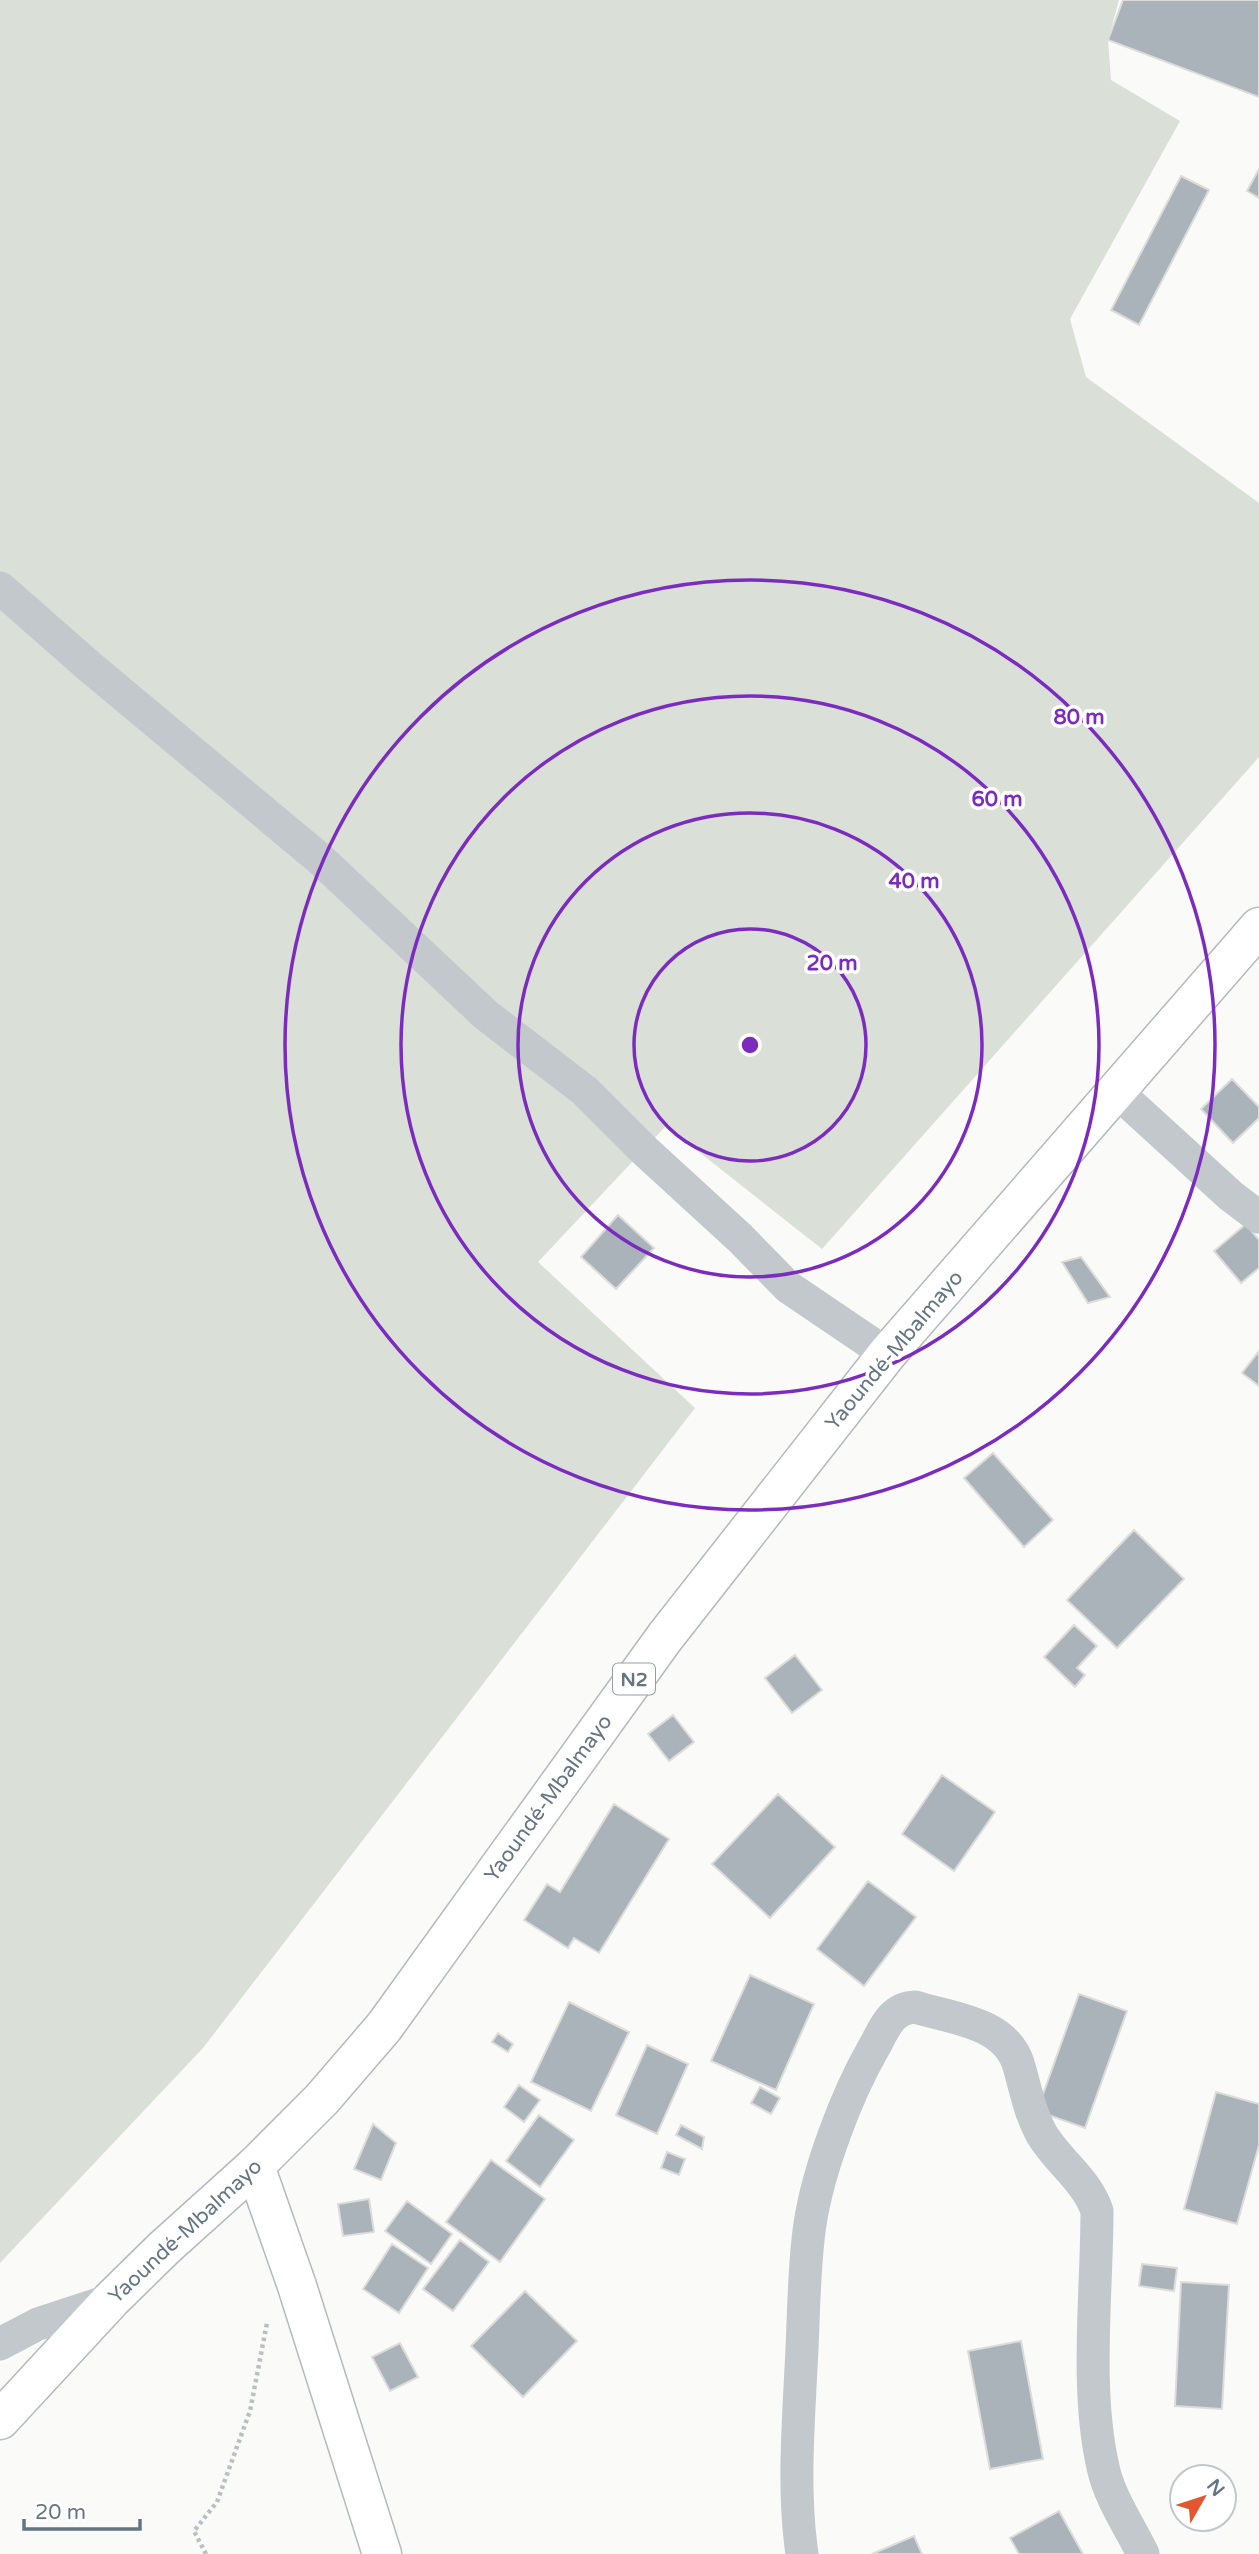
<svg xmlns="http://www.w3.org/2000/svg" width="1259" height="2554" viewBox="0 0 1259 2554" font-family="'Varela Round',sans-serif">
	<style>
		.green { fill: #dadfd7 }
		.building { fill: #aab3b9; stroke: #dcdcda; stroke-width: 2 }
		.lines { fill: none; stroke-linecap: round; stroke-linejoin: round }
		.secondary-casing { stroke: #b3babf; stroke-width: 41 }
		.highway-casing { stroke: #b4b9bd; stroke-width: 41 }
		.path { stroke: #bbbfc2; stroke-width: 4.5; stroke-dasharray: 3.5 3.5; stroke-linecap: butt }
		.street { stroke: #c3c8cc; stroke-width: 33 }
		.secondary { stroke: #fff; stroke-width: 38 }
		.highway { stroke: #fff; stroke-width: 38 }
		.ring { fill: none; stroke: #7b2cbf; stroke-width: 3.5 }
		.labels { text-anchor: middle; stroke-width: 7; stroke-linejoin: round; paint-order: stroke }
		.shield { fill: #fff; stroke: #939fa8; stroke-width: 2 }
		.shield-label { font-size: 19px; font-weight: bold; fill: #657683 }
		.street-label { font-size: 21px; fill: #657683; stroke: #fff }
		.centre { fill: #7b2cbf; stroke: #fff; stroke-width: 3.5 }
		.ring-label { font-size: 21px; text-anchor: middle; font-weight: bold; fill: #7b2cbf; stroke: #fff; stroke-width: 7; stroke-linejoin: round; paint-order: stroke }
	</style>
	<rect width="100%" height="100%" fill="#fafaf8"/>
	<path class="green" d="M0,0H1119L1108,40L1111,80L1180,121L1070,319L1086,377L1259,503V757L822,1249L666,1126L538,1262L695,1408L203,2048L0,2263Z"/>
	<path class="building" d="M1123,0H1259V97L1108,40Z
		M1259,169V198L1247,191Z
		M1181,176L1209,190L1139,325L1111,310Z
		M1232,1079L1259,1107V1118L1233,1143L1201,1109Z
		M618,1215L654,1248L616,1289L581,1257Z
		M1246,1224L1259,1240V1268L1241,1283L1214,1251Z
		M1081,1257L1110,1297L1088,1303L1062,1262Z
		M1259,1351V1386L1242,1373Z
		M993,1453L1053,1520L1024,1547L964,1478Z
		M1134,1530L1184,1579L1117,1648L1067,1600Z
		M1074,1625L1097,1646L1077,1668L1085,1675L1075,1687L1044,1657Z
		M795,1655L822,1690L792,1713L765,1678Z
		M673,1715L694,1742L669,1761L648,1734Z
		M942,1775L995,1812L954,1871L902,1834Z
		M778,1794L835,1847L770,1918L712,1864Z
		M614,1804L669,1839L599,1953L574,1938L568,1948L524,1920L547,1884L560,1892Z
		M868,1881L916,1917L864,1986L817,1949Z
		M750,1975L814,2004L776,2090L711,2061Z
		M1079,1994L1127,2011L1085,2128L1037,2111Z
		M569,2002L629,2032L591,2111L531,2082Z
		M498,2033L513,2044L508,2052L492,2042Z
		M647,2045L688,2064L657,2134L616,2115Z
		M519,2085L540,2100L524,2122L504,2107Z
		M760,2087L780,2098L771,2114L751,2103Z
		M1216,2092L1259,2104V2145L1237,2224L1184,2209Z
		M539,2115L574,2140L540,2187L506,2161Z
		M373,2124L396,2143L381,2180L354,2169Z
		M681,2125L704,2137L702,2149L676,2135Z
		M667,2152L685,2159L679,2175L661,2168Z
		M491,2160L545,2199L500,2262L446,2222Z
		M369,2199L374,2232L343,2236L338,2204Z
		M407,2201L452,2234L431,2264L385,2231Z
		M460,2240L489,2262L453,2311L423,2289Z
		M392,2244L428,2268L399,2313L363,2289Z
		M1142,2264L1177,2268L1174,2291L1139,2286Z
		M1181,2282L1229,2285L1222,2409L1175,2406Z
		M525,2291L577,2341L523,2397L471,2346Z
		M1021,2341L1043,2459L990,2469L968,2351Z
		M400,2343L418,2377L390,2391L372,2357Z
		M1059,2511L1083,2554H1019L1010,2538Z
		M914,2536L922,2554H872Z"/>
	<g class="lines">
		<defs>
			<path id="secondary" d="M255,2166L297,2286L382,2554"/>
			<path id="highway" d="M0,2420L111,2300L164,2248L255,2166L322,2099L384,2027L665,1637L887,1354L1259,927"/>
		</defs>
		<use href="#secondary" class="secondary-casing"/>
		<use href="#highway" class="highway-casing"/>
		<path class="path" d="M206,2554L194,2531L217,2502L250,2411L267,2323"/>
		<path class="street" d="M0,588L90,667L320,859L486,1015L585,1091L644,1150L740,1238L788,1287L887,1354
			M1116,1091L1231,1196L1259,1217
			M0,2344L38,2324L111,2300
			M802,2554C793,2493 798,2430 801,2368C804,2320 803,2271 810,2224C818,2171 846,2096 873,2049C884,2030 890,2008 915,2007C951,2018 1004,2022 1018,2063C1025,2086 1029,2111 1041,2133C1057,2161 1087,2180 1097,2211C1097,2291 1085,2389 1103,2467C1109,2497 1130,2527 1143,2554"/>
		<use href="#secondary" class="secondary"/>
		<use href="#highway" class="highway"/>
	</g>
	<g class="ring">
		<circle cx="750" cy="1045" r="116"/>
		<circle cx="750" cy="1045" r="232"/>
		<circle cx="750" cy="1045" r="349"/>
		<circle cx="750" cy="1045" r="465"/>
	</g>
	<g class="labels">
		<rect class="shield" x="613" y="1663.5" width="42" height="31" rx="5"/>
		<g class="shield-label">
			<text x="634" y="1686">N2</text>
		</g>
		<g class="street-label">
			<text transform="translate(894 1350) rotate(-50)" y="7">Yaoundé-Mbalmayo</text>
			<text transform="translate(548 1798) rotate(-54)" y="7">Yaoundé-Mbalmayo</text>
			<text transform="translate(185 2231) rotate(-43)" y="7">Yaoundé-Mbalmayo</text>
		</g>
	</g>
	<circle cx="750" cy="1045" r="10" class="centre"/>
	<g class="ring-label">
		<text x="1079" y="724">80 m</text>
		<text x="997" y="806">60 m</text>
		<text x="914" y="888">40 m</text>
		<text x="832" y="970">20 m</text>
	</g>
	<g transform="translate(1203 2498) rotate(51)"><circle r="33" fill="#ffffff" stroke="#c1c8cd" stroke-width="2"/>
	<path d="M0-5L12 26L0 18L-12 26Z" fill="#e4572e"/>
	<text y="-10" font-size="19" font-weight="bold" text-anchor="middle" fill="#657683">N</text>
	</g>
	<path d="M24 2519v10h116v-10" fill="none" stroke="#657683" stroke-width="3.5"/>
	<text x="35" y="2519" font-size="21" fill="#657683" stroke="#ffffff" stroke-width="5" paint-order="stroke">20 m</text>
</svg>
